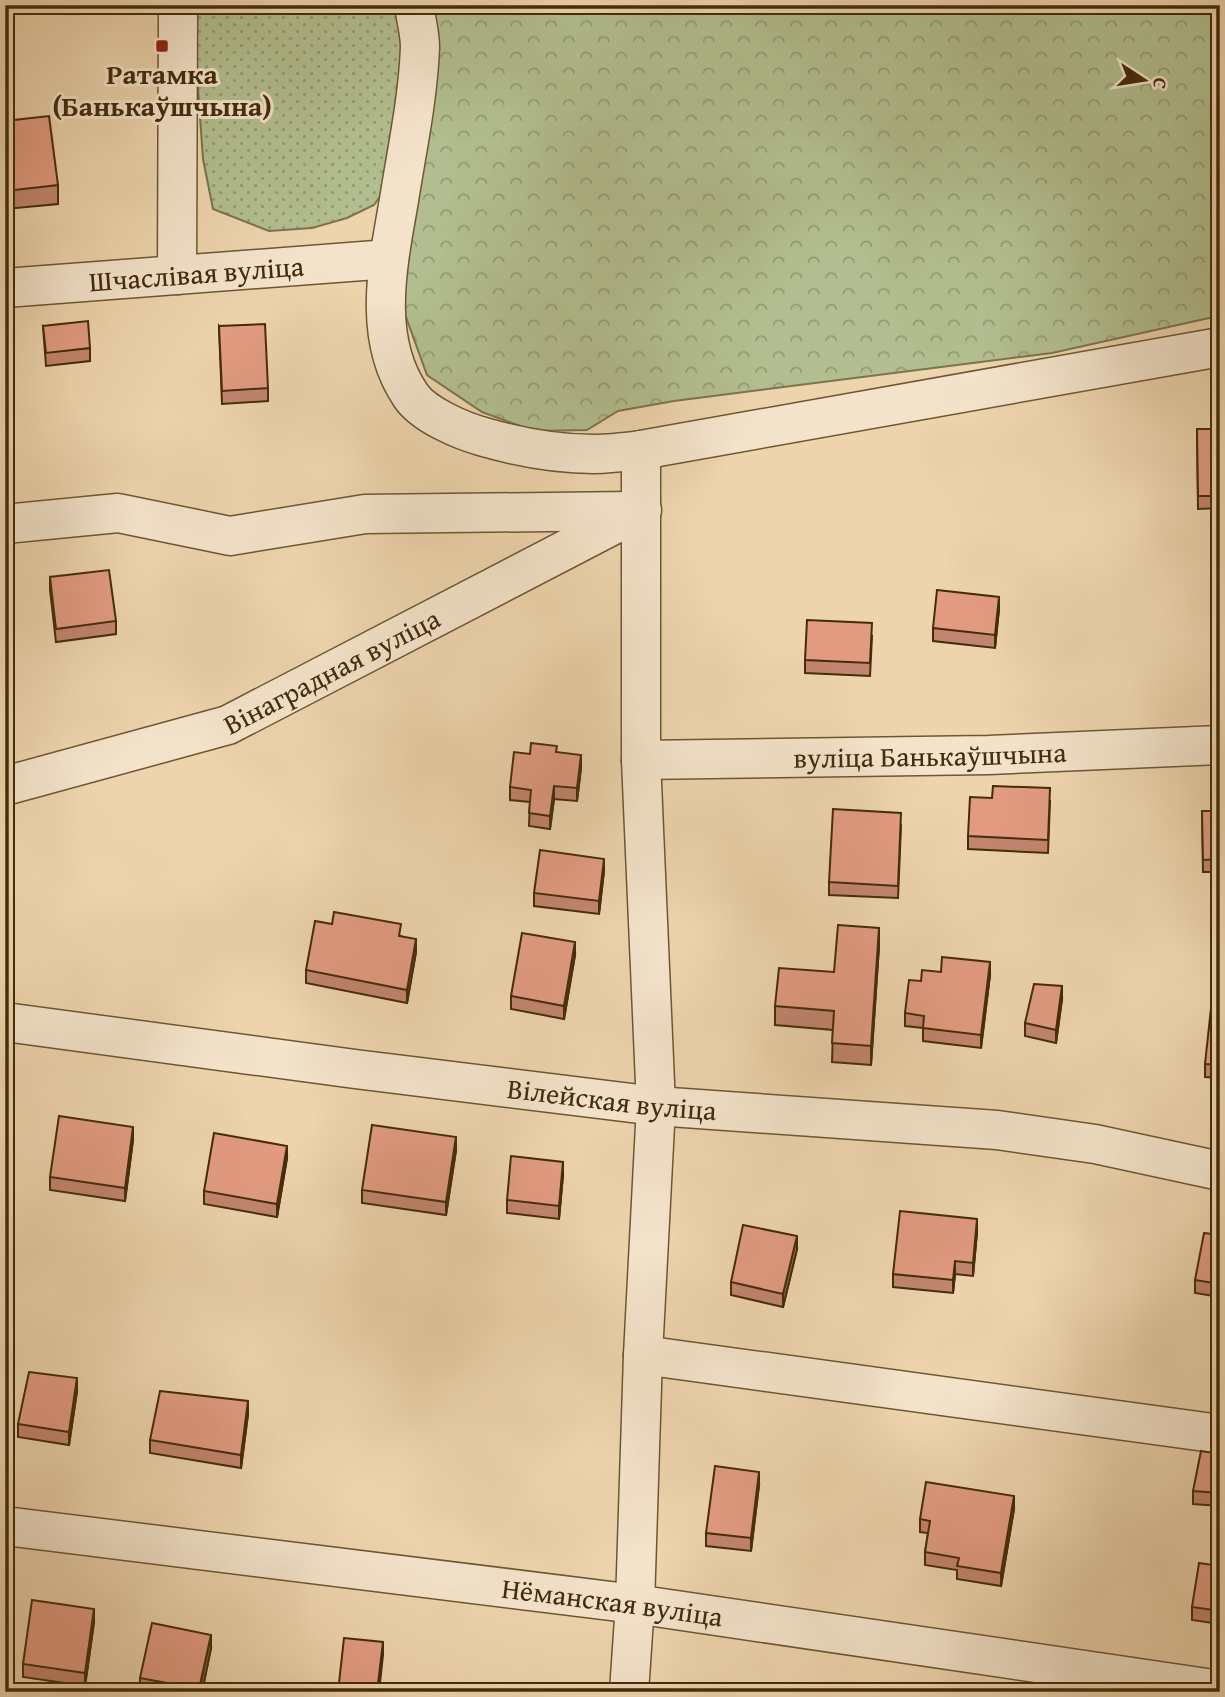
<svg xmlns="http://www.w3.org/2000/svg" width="1225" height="1697" viewBox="0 0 1225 1697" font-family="'Gentium Book Plus',serif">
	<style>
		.grass { fill: url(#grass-dots); stroke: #7b754e; stroke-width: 2 }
		.forest { fill: url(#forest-crowns); stroke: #7b754e; stroke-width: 2 }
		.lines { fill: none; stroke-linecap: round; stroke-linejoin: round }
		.minor-casing { stroke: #6e5634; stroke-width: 41 }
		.minor { stroke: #f3e3ca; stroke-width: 38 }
		.wall { fill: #c2856f; stroke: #442c0c; stroke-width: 2 }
		.shaded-wall { fill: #9e6c5a; stroke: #442c0c; stroke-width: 2 }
		.building { fill: #e29b81; stroke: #442c0c; stroke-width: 2 }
		.poi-dot { fill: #8f2418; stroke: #f3e3ca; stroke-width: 2.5 }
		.labels { text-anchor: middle; stroke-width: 6; stroke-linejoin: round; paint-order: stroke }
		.poi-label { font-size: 28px; font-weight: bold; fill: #442c0c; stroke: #f3e3ca }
		.street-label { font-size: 28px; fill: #442c0c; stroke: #f3e3ca }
	</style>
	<defs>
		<pattern id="grass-dots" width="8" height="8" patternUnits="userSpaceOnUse" patternTransform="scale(1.75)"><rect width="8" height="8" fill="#b2be8f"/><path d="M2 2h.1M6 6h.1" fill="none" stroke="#929b73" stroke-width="1.8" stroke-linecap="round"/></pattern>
		<pattern id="forest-crowns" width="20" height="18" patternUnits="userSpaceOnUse" patternTransform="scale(1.75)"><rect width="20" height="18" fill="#b2be8f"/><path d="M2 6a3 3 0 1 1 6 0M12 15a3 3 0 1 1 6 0" fill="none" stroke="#929b73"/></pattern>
	</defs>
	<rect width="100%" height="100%" fill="#edd4ad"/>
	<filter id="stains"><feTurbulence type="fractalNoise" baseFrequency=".00286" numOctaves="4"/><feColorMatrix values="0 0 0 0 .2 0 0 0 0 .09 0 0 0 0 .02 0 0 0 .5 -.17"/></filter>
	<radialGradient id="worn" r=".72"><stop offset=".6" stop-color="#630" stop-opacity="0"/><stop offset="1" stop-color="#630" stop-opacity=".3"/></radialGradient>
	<path class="grass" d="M192,5H396L401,12L403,69L383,192L374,205L347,218L312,228L269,231L213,209L203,159Z"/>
	<path class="forest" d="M432,5H1220V319L1209,318L1052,353L674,401L618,411L587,430L534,431L482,412L427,375L402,306Z"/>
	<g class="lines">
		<defs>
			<g id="minor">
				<path d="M414,5C416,19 420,34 420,47C418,99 407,149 399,200C388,264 371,338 411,396C424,415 462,431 484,437C519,447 556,454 594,454C609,454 625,452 641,450L1220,347"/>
				<path d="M177,275L178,5"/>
				<path id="s1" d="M5,288L389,259"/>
				<path d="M5,524L118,513L230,536L365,514L632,511"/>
				<path id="s2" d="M641,760L989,755L1220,745"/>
				<path id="s3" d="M5,786L228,725L642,510"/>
				<path id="s4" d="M5,1022L355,1069L656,1106L997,1130L1095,1144L1220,1171"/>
				<path d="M643,1355L1220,1434"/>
				<path id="s5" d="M5,1526L635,1604L1220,1690"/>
				<path d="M629,1692L635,1604L643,1355L656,1106L641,760V450"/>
			</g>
		</defs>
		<use href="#minor" class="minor-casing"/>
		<use href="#minor" class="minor"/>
	</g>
	<path class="wall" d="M5,121L58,185V204L6,209Z
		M43,326L90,348V361L46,366Z
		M219,326L268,388V401L222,404Z
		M1197,429H1220V508L1198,509Z
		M50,577L116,621V634L56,642L50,590Z
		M999,609L995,648L933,641V628Z
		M872,636L870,676L805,673V660Z
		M557,752L581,768L577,801L554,799L550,829L529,826L530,802L510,800V787L530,754Z
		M992,798L1050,801L1048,853L968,849V836Z
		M1202,811H1220V872H1203Z
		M901,826L898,898L829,895V882Z
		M604,871L599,914L534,906V893Z
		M401,936L416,952L407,1003L306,983V970Z
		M879,946L871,1065L832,1062L833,1030L775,1025V1006Z
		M575,955L564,1019L511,1009V996Z
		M941,972L990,975L981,1048L923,1041V1028L905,1026V1013L921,981Z
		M1062,999L1056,1043L1025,1036V1023Z
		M1220,1009V1078L1205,1077V1064Z
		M133,1140L125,1201L50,1190V1177Z
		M456,1150L446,1215L362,1203V1190Z
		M287,1158L277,1217L204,1204V1191Z
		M563,1175L559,1219L507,1213V1200Z
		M977,1232L973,1276L955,1274L953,1293L893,1287V1274Z
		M1220,1235V1297L1195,1293V1280Z
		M797,1249L783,1307L731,1295V1282Z
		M77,1391L69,1445L18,1437V1424Z
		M248,1414L241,1468L150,1453V1440Z
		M1220,1454V1506L1193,1504V1491Z
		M759,1485L751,1551L706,1546V1533Z
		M1014,1509L1001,1586L957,1579V1570L925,1565V1552L928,1533L920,1532V1519Z
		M1220,1566V1624L1192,1620V1607Z
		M94,1622L85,1686L23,1677V1664Z
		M211,1648L202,1692H146L140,1691V1678Z"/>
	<path class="shaded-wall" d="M999,597V609L995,648V635Z
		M581,755V768L577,801V788Z
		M554,786V799L550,829V816Z
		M604,859V871L599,914V901Z
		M879,928V946L871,1065V1046Z
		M416,939V952L407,1003V990Z
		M575,942V955L564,1019V1006Z
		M990,962V975L981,1048V1035Z
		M1062,986V999L1056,1043V1030Z
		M133,1127V1140L125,1201V1188Z
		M456,1137V1150L446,1215V1202Z
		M287,1146V1158L277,1217V1204Z
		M563,1162V1175L559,1219V1206Z
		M977,1219V1232L973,1276V1263Z
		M797,1236V1249L783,1307V1294Z
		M955,1261V1274L953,1293V1280Z
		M77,1378V1391L69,1445V1432Z
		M248,1401V1414L241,1468V1455Z
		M759,1472V1485L751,1551V1538Z
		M1014,1496V1509L1001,1586V1573Z
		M94,1609V1622L85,1686V1673Z
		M211,1635V1648L202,1692H199Z
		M383,1642V1655L379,1692H377Z"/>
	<path class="building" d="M49,116L58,185L6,191L5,121Z
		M88,321L90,348L46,353L43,326Z
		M265,324L268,388L222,391L219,326Z
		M1197,429H1220V496H1198Z
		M109,570L116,621L56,629L50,577Z
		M937,590L999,597L995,635L933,628Z
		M807,620L872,623L870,663L805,660Z
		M531,743L557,746L556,752L581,755L577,788L554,786L550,816L529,813L531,790L510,787L514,752L530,754Z
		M993,786L1050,788L1048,840L968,836L970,797L992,798Z
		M833,809L901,813L898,886L829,882Z
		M1202,811H1220V859L1203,860Z
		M540,850L604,859L599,901L534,893Z
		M334,912L401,924L399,936L416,939L407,990L306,970L315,921L332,924Z
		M838,925L879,928L871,1046L832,1043L834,1011L775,1006L779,968L834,972Z
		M522,933L575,942L564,1006L511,996Z
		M942,957L990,962L981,1035L923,1028L924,1016L905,1013L909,980L921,981L922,970L941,972Z
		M1034,984L1062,986L1056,1030L1025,1023Z
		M1211,1008L1220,1009V1065L1205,1064Z
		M59,1116L133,1127L125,1188L50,1177Z
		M372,1125L456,1137L446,1202L362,1190Z
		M214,1133L287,1146L277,1204L204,1191Z
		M511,1156L563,1162L559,1206L507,1200Z
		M900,1211L977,1219L973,1263L955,1261L953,1280L893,1274Z
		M743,1225L797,1236L783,1294L731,1282Z
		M1204,1233L1220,1235V1284L1195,1280Z
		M29,1372L77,1378L69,1432L18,1424Z
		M160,1391L248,1401L241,1455L150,1440Z
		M1201,1451L1220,1454V1493L1193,1491Z
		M715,1466L759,1472L751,1538L706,1533Z
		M926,1482L1014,1496L1001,1573L957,1566L959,1558L925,1552L930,1521L920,1519Z
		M1199,1563L1220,1566V1611L1192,1607Z
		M32,1600L94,1609L85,1673L23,1664Z
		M152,1623L211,1635L199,1689L140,1678Z
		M344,1638L383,1642L377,1692H338Z"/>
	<rect class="poi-dot" x="155" y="39" width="14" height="14" rx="3.5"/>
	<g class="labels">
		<g class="poi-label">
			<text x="162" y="84">Ратамка<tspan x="162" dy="32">(Банькаўшчына)</tspan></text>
		</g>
		<g class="street-label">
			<text dy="10" stroke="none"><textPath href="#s1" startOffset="192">Шчаслівая вуліца</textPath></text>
			<text dy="10" stroke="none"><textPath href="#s3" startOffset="348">Вінаградная вуліца</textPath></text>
			<text dy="10" stroke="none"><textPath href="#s2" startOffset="289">вуліца Банькаўшчына</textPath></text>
			<text dy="10" stroke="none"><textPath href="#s4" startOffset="612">Вілейская вуліца</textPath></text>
			<text dy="10" stroke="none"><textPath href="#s5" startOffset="612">Нёманская вуліца</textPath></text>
		</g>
	</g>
	<rect width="1225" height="1697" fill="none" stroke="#edd4ad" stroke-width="28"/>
	<rect x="7" y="7" width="1211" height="1683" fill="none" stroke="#442c0c" stroke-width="3.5"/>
	<rect x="14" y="14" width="1197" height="1669" fill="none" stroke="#442c0c" stroke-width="2"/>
	<g transform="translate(1144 80) rotate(102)" stroke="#f3e3ca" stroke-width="5" paint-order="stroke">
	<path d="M0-5L12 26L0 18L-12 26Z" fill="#442c0c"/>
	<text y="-10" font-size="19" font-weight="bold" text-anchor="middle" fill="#442c0c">С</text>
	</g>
	<rect width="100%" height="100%" filter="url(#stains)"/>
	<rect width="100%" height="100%" fill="url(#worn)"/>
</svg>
